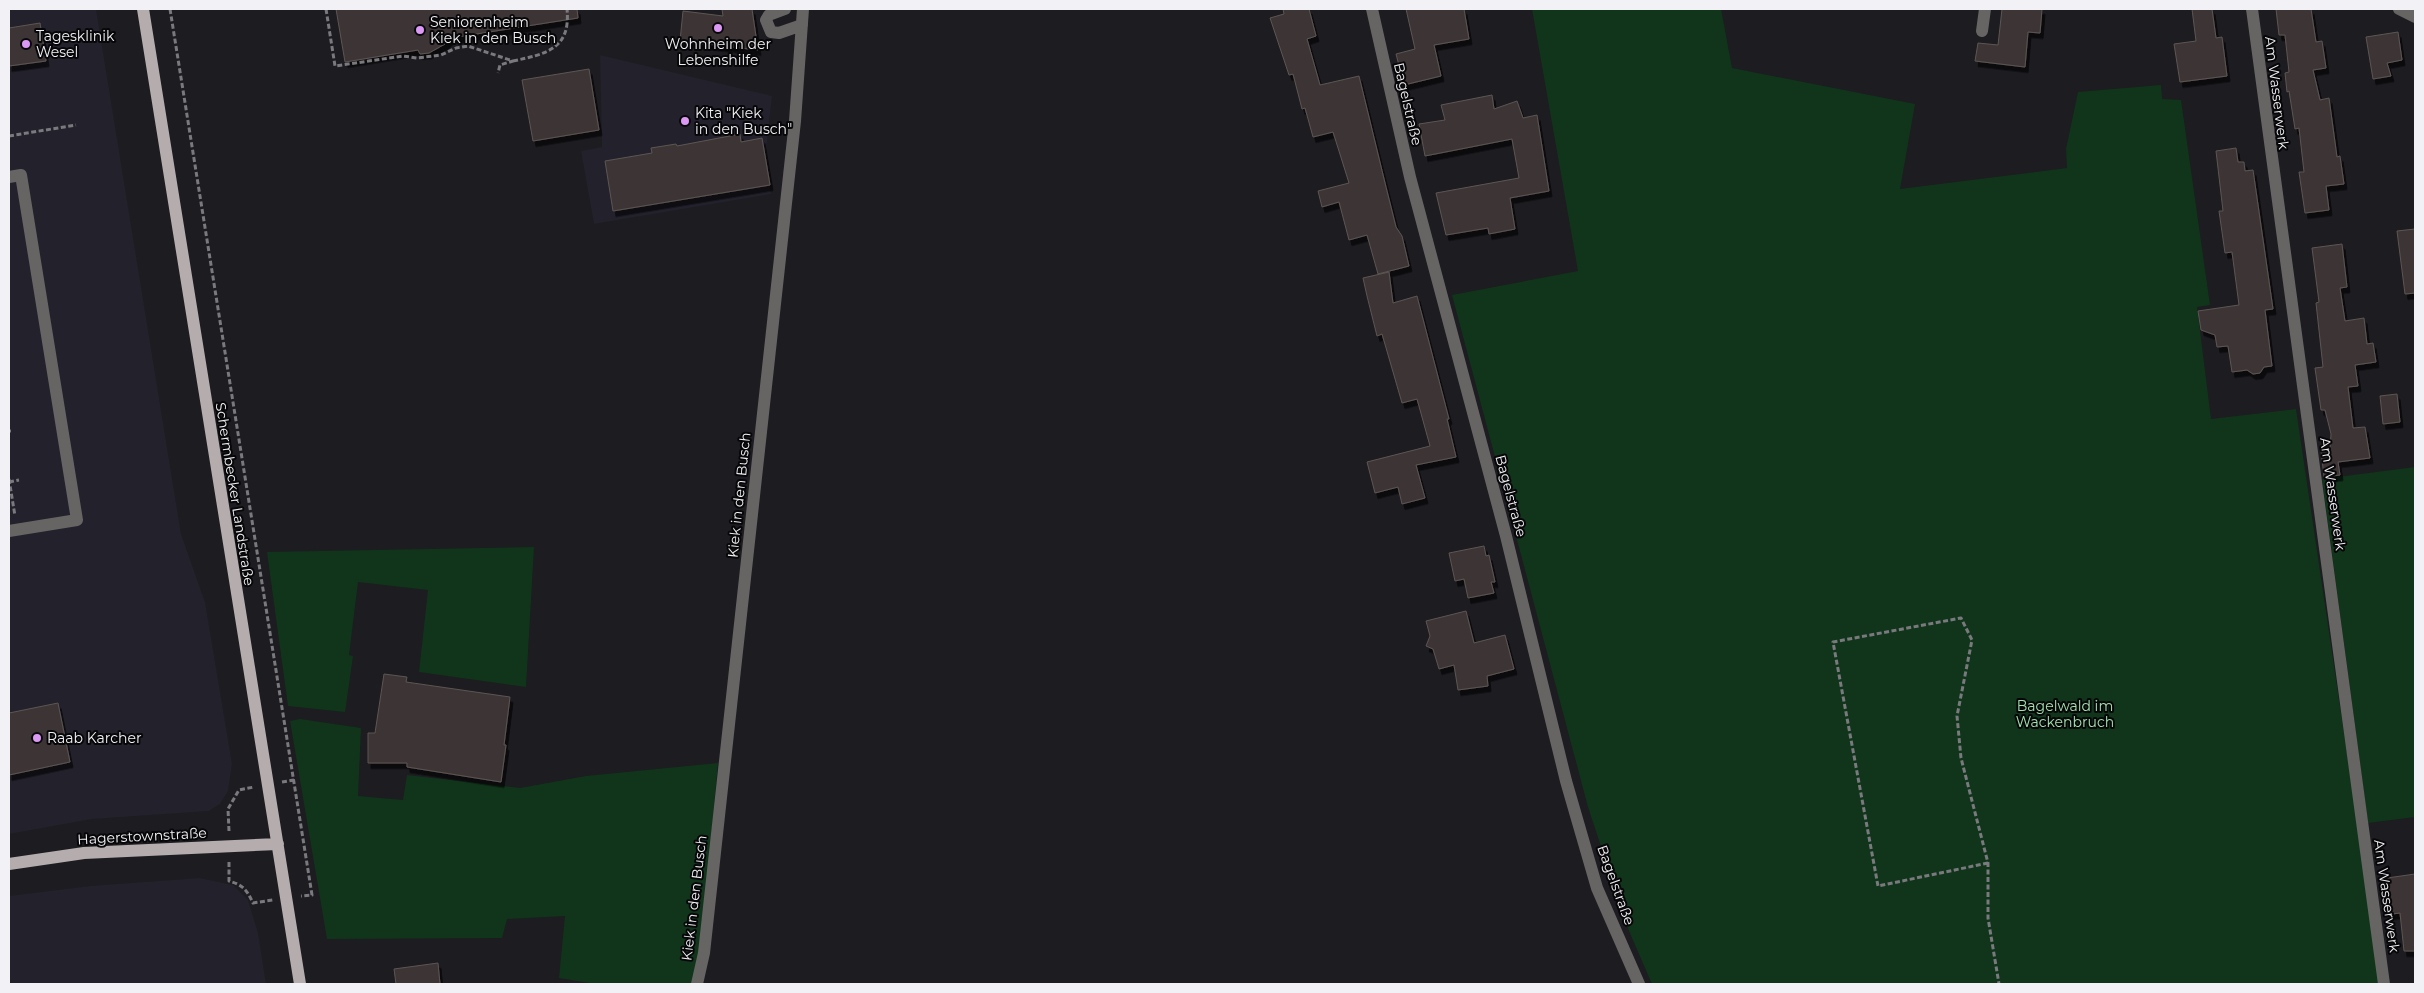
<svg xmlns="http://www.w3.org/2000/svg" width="2424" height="993" viewBox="0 0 2424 993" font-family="Montserrat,sans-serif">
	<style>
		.built { fill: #22212c }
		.green { fill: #10351b }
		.building { fill: #3d3634; stroke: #5d5553; filter: url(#shadow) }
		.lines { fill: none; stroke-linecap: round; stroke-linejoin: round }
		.path { stroke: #79797e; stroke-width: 3; stroke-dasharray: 5 2.5; stroke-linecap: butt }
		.minor { stroke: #676464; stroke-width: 12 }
		.major { stroke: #b4acad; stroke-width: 12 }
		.poi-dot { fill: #dc99f4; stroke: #070709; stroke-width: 2 }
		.labels { text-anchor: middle; stroke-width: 4; stroke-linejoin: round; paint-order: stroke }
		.poi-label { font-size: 14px; fill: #f2f1f5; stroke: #070709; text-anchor: start }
		.street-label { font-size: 14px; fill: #f2f1f5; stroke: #070709 }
		.park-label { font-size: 14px; fill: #a2e3af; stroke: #070709 }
	</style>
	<defs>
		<filter id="shadow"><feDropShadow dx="3" dy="5.5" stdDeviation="0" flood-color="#0009"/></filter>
	</defs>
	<rect width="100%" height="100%" fill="#1c1c21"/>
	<path class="built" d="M9,9H96L181,534L205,602L232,764L228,791L220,804L209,811L92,819L9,834Z
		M600,55L772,96L765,159L771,194L594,224L581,151L602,147Z
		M200,878L233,885L248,900L258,933L266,984H9V896L90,886Z"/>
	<path class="green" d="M1532,9H1721L1732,68L1915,104L1900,189L2067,168L2066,149L2078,92L2161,85L2162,99L2181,100L2210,305L2197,307L2211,419L2296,409L2381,984H1652L1629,931L1588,807L1452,295L1578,271Z
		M2415,467V817L2368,823L2322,479Z
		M534,547L526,687L419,672L428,590L358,582L349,655L353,656L345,712L288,706L267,552Z
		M300,719L361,728L358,796L403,800L407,775L520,788L586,776L718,763L701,945L692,984H596L559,978L565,916L507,919L502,938L327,939L290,721Z"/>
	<path class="building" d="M336,9H577L578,18L451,38L445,44L429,53L420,54L418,50L345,62Z
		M722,9H752L758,50L680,41L683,11L723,16Z
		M1283,9H1309L1316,36L1307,39L1320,85L1359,76L1386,187L1396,227L1402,236L1409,266L1378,274L1367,235L1349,240L1339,202L1322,207L1318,191L1349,183L1333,132L1313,137L1305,108L1302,109L1293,74L1289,75L1270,18L1284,14Z
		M1406,9H1464L1469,39L1434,45L1441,76L1404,85L1396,54L1415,49Z
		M2002,9H2042L2040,33L2028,32L2025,67L1975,61L1978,43L1998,45Z
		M2192,9H2212L2216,38L2222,37L2227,76L2180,82L2174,44L2196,41Z
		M2276,9H2311L2316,42L2322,41L2326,68L2313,70L2320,100L2329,98L2337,157L2340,156L2344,184L2326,186L2329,210L2305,213L2299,172H2304L2299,128L2295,129L2289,91L2287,92L2285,73L2289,72L2285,35H2279Z
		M40,23L46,61L9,66V28Z
		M2398,32L2402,60L2387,63L2391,76L2373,79L2366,37Z
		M589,69L599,130L533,141L522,80Z
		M1492,95L1494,109L1517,101L1523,118L1537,115L1549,191L1510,198L1515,229L1489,234L1488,228L1446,235L1436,193L1519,178L1512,139L1425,156L1419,124L1445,120L1441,105Z
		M740,134L741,142L762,138L770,185L613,211L605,161L652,153L651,148L676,144L677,146Z
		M2236,148L2238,162H2244L2245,171L2253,170L2273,309L2265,310L2272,366L2264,367L2260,373L2253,374L2247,370L2232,372L2228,346L2217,347L2215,335L2201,330L2198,311L2239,305L2232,252L2225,253L2219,211H2223L2216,151Z
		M2415,229V293L2405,294L2397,231Z
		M2342,244L2347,287L2340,288L2345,321L2364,318L2367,344L2373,343L2376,362L2355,365L2358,386L2348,387L2353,428L2365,427L2370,458L2338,462L2340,475L2324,477L2321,450L2330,449L2331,434L2325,410H2321L2315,368L2323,367L2316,303L2319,302L2312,248Z
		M1389,272L1393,303L1417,296L1449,419H1447L1456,457L1416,465L1425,498L1402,504L1398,487L1375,493L1367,462L1430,446L1417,399L1402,403L1382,334L1377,336L1367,296L1363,278Z
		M2397,394L2400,422L2383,424L2380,396Z
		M1484,546L1486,556L1489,555L1495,582H1491L1494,593L1468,598L1464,579L1455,581L1449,553Z
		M1466,611L1474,643L1505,635L1514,669L1487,676L1488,686L1458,690L1454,665L1439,669L1433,649L1426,646L1430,636L1426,621Z
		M384,674L407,677L406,682L510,697L504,745H506L501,782L407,767V763H368V733H375Z
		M58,703L70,762L9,775V713Z
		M2415,874V951H2404L2400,913L2392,914L2387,878Z
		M438,963L440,984H396L394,969Z"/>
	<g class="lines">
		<path class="path" d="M170,9L312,895L301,896
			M326,9L335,66L403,56L417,58L441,55L456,48L468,46L513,61L500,65L498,73
			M513,61C546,54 571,49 567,9
			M9,136L76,125
			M9,431H11
			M9,479L15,516
			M9,482L19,480
			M282,782L294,780
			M229,831L228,809L239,790L254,787
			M229,862V881C243,885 247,890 253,903L273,900
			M1988,863L1878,886L1833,642L1961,618L1972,640L1957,716L1961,758L1988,863V918L1999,984"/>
		<path class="minor" d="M785,9L769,15L766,20L771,32L779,33L802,25
			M1372,9L1410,177L1506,536L1566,781L1597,888L1639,984
			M2252,9L2384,984
			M2399,9L2415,17
			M1982,31L1985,9
			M9,177L21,175L77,520L9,531
			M697,984L704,953L795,121L803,9"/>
		<path class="major" d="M143,9L300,984
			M9,864L84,853L278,844"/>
	</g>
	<g class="poi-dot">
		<circle cx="718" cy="28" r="5"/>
		<circle cx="420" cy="30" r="5"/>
		<circle cx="26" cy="44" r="5"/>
		<circle cx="685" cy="121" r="5"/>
		<circle cx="37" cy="738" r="5"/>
	</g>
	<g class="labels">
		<g class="poi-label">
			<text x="430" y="27">Seniorenheim<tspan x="430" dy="16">Kiek in den Busch</tspan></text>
			<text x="36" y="41">Tagesklinik<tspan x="36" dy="16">Wesel</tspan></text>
			<text x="718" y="49" text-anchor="middle">Wohnheim der<tspan x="718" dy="16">Lebenshilfe</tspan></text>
			<text x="695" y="118">Kita "Kiek<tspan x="695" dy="16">in den Busch"</tspan></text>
			<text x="47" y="743">Raab Karcher</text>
		</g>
		<g class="street-label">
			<text transform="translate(2277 93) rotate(83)" y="5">Am Wasserwerk</text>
			<text transform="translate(1408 104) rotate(77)" y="5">Bagelstraße</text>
			<text transform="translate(235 494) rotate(81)" y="5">Schermbecker Landstraße</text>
			<text transform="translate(2333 494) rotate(82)" y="5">Am Wasserwerk</text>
			<text transform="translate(739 495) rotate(-84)" y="5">Kiek in den Busch</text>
			<text transform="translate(1511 496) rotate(75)" y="5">Bagelstraße</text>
			<text transform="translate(142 836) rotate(-3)" y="5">Hagerstownstraße</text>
			<text transform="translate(1616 885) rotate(70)" y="5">Bagelstraße</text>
			<text transform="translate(2387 896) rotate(82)" y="5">Am Wasserwerk</text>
			<text transform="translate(694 898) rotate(-83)" y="5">Kiek in den Busch</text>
		</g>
		<g class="park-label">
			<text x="2065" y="711">Bagelwald im<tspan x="2065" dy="16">Wackenbruch</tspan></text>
		</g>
	</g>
	<rect width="2424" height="993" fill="none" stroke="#f2f1f5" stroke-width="20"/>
</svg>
